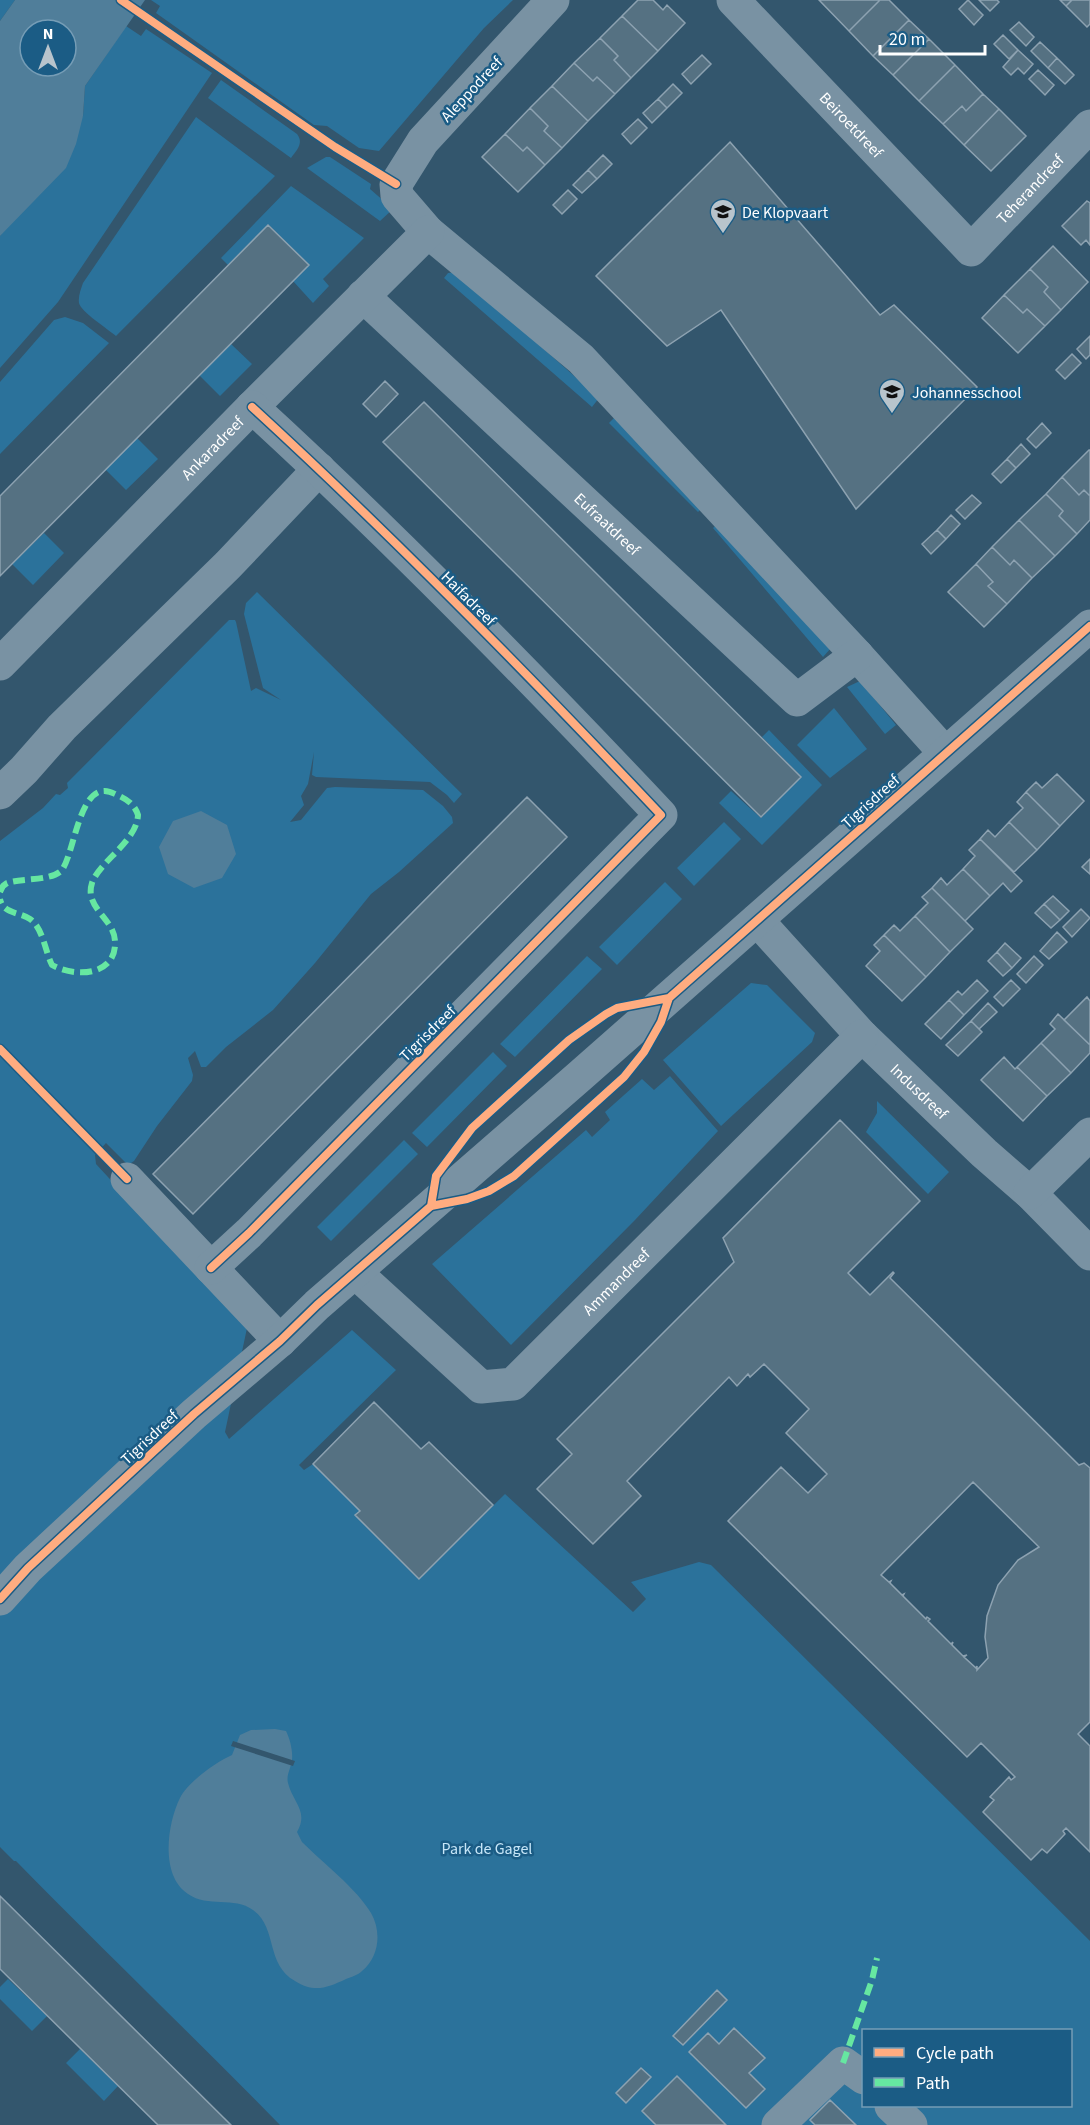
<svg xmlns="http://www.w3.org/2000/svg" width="1090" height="2125" viewBox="0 0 1090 2125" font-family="'Source Sans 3',sans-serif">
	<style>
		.green { fill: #2b729b; fill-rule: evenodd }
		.water { fill: #507e9a; fill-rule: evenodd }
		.pier { fill: #33566d }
		.building { fill: #557182; stroke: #8da2b1; stroke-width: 1.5; fill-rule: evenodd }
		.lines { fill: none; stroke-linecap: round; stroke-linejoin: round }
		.minor { stroke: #7992a3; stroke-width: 33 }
		.quiet { stroke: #66e7a1; stroke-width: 6; stroke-dasharray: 12 6; stroke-linecap: butt }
		.cycleway-casing { stroke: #1b5c85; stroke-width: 11 }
		.cycleway { stroke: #ffac80; stroke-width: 8 }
		.labels { text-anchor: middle; stroke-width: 5; stroke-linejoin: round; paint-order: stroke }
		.street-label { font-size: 16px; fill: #fff; stroke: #1b5c85 }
		.poi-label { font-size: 16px; fill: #fff; stroke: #1b5c85; text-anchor: start }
		.park-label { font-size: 16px; fill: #c6e6f8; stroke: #1b5c85 }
	</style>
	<rect width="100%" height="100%" fill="#33566d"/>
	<path class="green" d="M0,0H15L0,21Z
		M151,0H513L484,28L379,151L359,148L327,126L314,125L156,13L160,6Z
		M126,26L141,36L146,29L212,73L58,302L0,368V236L83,116L85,86Z
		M221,80L297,134C304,143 297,150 291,158L208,98Z
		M196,117L275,176L116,336C108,329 81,312 79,303C78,296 81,289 83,283Z
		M326,157H330L371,184L370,189L393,209L380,221L307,168Z
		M291,186L364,238L323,279L329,286L313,303L293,281L308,265L269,225L228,265L221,258Z
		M457,272L599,398L592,407L444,278L448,273Z
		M65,317L83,323L109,343L0,454V382L54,320Z
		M231,344L252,364L220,396L199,375Z
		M617,415L705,505L698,512L609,423Z
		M137,438L158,459L126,490L105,469Z
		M720,521L831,648L823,657L713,528Z
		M44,533L64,553L33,585L12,564Z
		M257,592L462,794L454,803L447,795L430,782L316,777L312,775L314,752L308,784L301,796L304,805L290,822L301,820L327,788L335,787L423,790L443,806L452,817L453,823L399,872L371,894L315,963L273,1010L226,1047L206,1067H201L195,1051L188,1058L193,1075L192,1081L157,1126L134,1161L128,1165L106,1143L95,1155L96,1164L247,1328L225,1432L229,1439L352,1330L396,1370L299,1465L304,1470L313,1464L360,1511L356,1515L419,1579L505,1494L633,1612L646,1599L631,1582L699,1562L711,1565L1090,1941V2125H280C193,2036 101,1948 16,1861H14L0,1847V841L43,808L56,794L60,795L68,788L67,783L229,620H235L236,622L251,691L256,688L281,700L263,688L244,614L246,603ZM864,2030H1070V2106H864Z
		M860,681L896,725L885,734L847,687Z
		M834,708L867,749L830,778L797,745Z
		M769,730L822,785L762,845L719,803L731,791L761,818L801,776L762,737Z
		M724,822L741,839L694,886L677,868Z
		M665,882L682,899L617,965L599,947Z
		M587,956L602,969L515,1057L500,1044Z
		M751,983L767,985L815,1033L812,1042L721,1126L663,1060Z
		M493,1052L507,1066L427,1147L412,1133Z
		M670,1076L718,1131L635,1220L511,1345L432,1264L586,1130L592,1137L610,1120L605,1112L642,1079L654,1090Z
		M877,1101L949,1172L928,1194L866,1132L877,1113Z
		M404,1140L418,1154L331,1241L317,1227Z
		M8,1979L47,2016L32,2031L0,1999V1987Z
		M80,2049L118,2086L104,2101L66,2063Z"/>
	<path class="water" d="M15,0H145L85,86L83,116L76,144L66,168L0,236V21ZM30,30H66V66H30Z
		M201,811L227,825L236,854L222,878L194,888L168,874L159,847L173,821Z
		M275,1729L286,1731C290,1739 293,1751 292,1760C291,1768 286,1775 288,1783C293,1803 309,1811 297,1832L302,1842C322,1862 357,1889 371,1913C382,1932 379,1957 362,1971C358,1975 351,1977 346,1979C327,1988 314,1993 295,1981C265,1964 278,1928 253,1910C234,1896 208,1908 188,1894C160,1876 167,1824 180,1798C188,1782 216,1762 232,1755L240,1735L251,1730Z"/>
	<path class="pier" d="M233,1741L295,1761L293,1766L231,1746Z"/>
	<path class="building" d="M638,0H653L663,10L667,5L685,23L658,51L622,16Z
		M819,0H880L849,31Z
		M880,0H889L909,20L873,56L849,31Z
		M968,0L983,15L974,25L959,9Z
		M979,0H997L999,2L990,11Z
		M1060,0H1072L1066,6Z
		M1072,0H1090V24L1087,27L1066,6Z
		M622,16L658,51L631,78L614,60L618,56L600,38Z
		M909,20L929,39L893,75L873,56Z
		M1019,22L1034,37L1026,46L1010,30Z
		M1003,35L1018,50L1009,59L994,44Z
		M600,38L618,56L614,60L631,78L615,94L597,77L593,81L574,63Z
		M929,39L955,65L919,101L893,75Z
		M1040,42L1057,58L1048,68L1031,51Z
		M1018,50L1033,64L1024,74L1018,68L1011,75L1003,67Z
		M702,55L711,64L691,84L682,74Z
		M1057,58L1074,75L1065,84L1048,68Z
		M574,63L593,81L597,77L615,94L588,121L552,86Z
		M955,65L983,94L966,111L962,106L943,124L919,101Z
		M1038,70L1054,85L1045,95L1029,79Z
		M673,84L682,93L667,108L658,99Z
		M552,86L588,121L562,148L544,131L548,126L530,108Z
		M983,94L999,109L964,145L943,124L962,106L966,111Z
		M658,99L667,108L652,123L643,113Z
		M530,108L548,126L544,131L562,148L545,165L527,147L523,151L505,134Z
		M999,109L1026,136L991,171L964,145Z
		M638,119L647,128L631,144L622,134Z
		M505,134L523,151L527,147L545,165L518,192L482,157Z
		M730,142L880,315L894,305L977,387L856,509L721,310L667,346L596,276Z
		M603,155L612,164L597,179L588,170Z
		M588,170L597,179L582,193L573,185Z
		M568,190L577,199L562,214L553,205Z
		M1087,201L1090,203V245L1086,240L1081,245L1062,226Z
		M268,225L309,265L0,576V496Z
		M1053,246L1088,282L1061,310L1044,292L1048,287L1030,269Z
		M1030,269L1048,287L1044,292L1061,310L1045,326L1027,309L1023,313L1004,295Z
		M1004,295L1023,313L1027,309L1045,326L1018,353L982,318Z
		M1090,336V355L1086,359L1077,349Z
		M1072,354L1081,363L1065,379L1056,370Z
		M385,381L398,394L376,417L363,404Z
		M424,402L801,777L761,817L383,442Z
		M1042,423L1051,433L1036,448L1027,439Z
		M1021,444L1030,454L1016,468L1007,459Z
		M1089,450H1090V496L1084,490L1079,495L1062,477Z
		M1007,459L1016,468L1001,483L992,474Z
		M1062,477L1079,495L1084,490L1090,496V520L1077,534L1059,516L1063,511L1046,494Z
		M1046,494L1063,511L1059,516L1077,534L1055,556L1019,520Z
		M972,495L981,503L965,519L956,510Z
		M951,515L960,524L946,539L937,530Z
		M1019,520L1055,556L1032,578L1014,560L1010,565L992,547Z
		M937,530L946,539L931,554L922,544Z
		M992,547L1010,565L1014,560L1032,578L1007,604L988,586L993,582L976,564Z
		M976,564L993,582L988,586L1007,604L984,627L948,592Z
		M1057,774L1084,801L1060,826L1026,792L1036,782L1042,788Z
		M1026,792L1060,826L1037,850L1009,822L1023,808L1017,802Z
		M527,797L567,837L193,1214L153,1174Z
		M1009,822L1037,850L1014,872L980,839L988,830L995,837Z
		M980,839L1022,881L1011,892L1003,883L990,896L963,869L975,856L969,850Z
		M1090,859V874L1082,867Z
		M963,869L990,896L965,921L932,888L941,878L947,885Z
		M932,888L973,929L950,952L915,916L928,903L922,897Z
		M1053,896L1069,911L1060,920L1044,904Z
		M1044,904L1060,920L1051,928L1035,913Z
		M1081,909L1090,918L1072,937L1063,927Z
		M915,916L950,952L926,977L884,935L894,925L900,931Z
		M1057,932L1067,942L1049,959L1040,951Z
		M884,935L926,977L902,1001L866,966L880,951L874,945Z
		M1005,943L1021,958L1012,968L997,952Z
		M997,952L1012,968L1003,976L988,961Z
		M1034,956L1043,965L1026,983L1017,974Z
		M977,980L988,991L964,1015L949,1000L958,991L962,995Z
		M1011,980L1020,989L1003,1006L994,997Z
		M1087,997L1090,1001V1045L1064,1020Z
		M949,1000L964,1015L941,1039L925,1024Z
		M988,1003L997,1012L979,1029L971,1021Z
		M1058,1014L1090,1045V1053L1071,1073L1041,1043L1055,1029L1050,1024Z
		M971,1021L982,1032L958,1056L946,1045Z
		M1041,1043L1071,1073L1047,1096L1017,1067Z
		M1004,1057L1015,1069L1017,1067L1047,1096L1023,1121L981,1080Z
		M840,1120L920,1201L848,1273L870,1295L893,1272L894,1273L890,1278L1079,1465L1084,1463L1090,1468V1722L1078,1734L1090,1746V1852L1066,1828L1063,1831L1065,1834L1047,1853L1042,1849L1031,1860L983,1812L994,1800L990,1797L1009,1777L1011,1780L1015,1777L981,1743L967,1757L728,1521L781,1467L808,1493L827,1474L786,1433L809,1409L764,1364L750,1377L748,1374L737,1386L729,1377L627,1481L641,1496L593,1544L537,1489L572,1454L557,1439L734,1262L723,1238ZM973,1482L1039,1547L1018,1560L998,1585L987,1616L985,1637L988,1658L977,1670V1666L976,1668L964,1657L967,1655L963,1656L952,1645L953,1642L951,1644L928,1621L930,1619L927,1617L926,1619L903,1596L904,1594L902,1595L890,1583L891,1581L889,1582L881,1575Z
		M374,1402L421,1449L429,1442L493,1505L419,1579L355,1515L360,1511L313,1464Z
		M0,1896L231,2125H158L0,1969Z
		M717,1990L727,2000L683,2045L673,2036Z
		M734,2028L765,2058L749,2073L765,2089L746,2108L689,2052L708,2033L719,2044Z
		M641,2068L651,2077L626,2103L616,2093Z
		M677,2076L726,2125H656L642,2111Z
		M830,2100L856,2125H815L810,2120Z"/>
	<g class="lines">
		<g class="minor">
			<path d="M553,0L423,141L396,184L397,196L428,232L581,359L857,655L945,753"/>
			<path id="s1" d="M733,0L971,250L1090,126"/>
			<path id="s2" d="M363,296L797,700L857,655"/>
			<path id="s3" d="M0,664L252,407L428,232"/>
			<path d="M0,793L24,770L62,727L228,565L319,469"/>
			<path id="s4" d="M757,920L862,1036L984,1153L1030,1193L1090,1254"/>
			<path d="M127,1179L280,1341"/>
			<path d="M1030,1193L1090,1134"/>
			<path d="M211,1268L249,1233L661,815C529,675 394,537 252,407"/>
			<path id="s5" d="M355,1272L481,1387L513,1384L862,1036"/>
			<path d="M0,1599L28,1568L194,1414L280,1341L317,1305L581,1075L1090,626"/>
			<path d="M891,2106L911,2125"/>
			<path d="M778,2125L843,2063L864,2078"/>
		</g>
		<path class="quiet" d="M0,892L3,886L7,883C22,878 50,881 61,871C75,856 79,774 115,794C126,799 134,803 138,815C137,841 99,862 92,883C84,908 114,918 115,941C117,976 75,978 52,965C45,951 43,928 30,919C20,912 3,914 0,899
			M843,2063L872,1980L877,1958"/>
		<defs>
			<path id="cycleway" d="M121,0L335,147L396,184
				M0,1049L127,1179
				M431,1206L436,1176L472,1128L569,1040L606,1014L617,1008L669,998L1090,626
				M211,1268L249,1233L661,815C529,675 394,537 252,407
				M0,1599L28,1568L194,1414L280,1341L317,1305L431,1206L467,1199L489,1191L514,1176L624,1077L644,1052L661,1022L669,998"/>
		</defs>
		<use href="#cycleway" class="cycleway-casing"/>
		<use href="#cycleway" class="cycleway"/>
	</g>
	<defs>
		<symbol id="school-pin" viewBox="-11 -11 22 30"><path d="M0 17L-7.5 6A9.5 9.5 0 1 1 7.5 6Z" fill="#b8c4cc" stroke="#1b5c85"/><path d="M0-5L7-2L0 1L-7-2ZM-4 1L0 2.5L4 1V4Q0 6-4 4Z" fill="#111"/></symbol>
	</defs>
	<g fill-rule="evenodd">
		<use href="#school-pin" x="708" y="197" width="30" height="40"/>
		<use href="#school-pin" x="877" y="377" width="30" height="40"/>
	</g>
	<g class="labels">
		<g class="street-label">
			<text transform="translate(471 89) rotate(-47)" y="6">Aleppodreef</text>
			<text dy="6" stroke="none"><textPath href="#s1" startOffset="172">Beiroetdreef</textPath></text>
			<text dy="6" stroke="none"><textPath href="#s1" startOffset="430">Teherandreef</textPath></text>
			<text dy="6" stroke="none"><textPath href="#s3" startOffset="303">Ankaradreef</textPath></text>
			<text dy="6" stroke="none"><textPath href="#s2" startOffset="334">Eufraatdreef</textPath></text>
			<text transform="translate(469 598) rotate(45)" y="6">Haifadreef</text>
			<text transform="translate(870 801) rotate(-42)" y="6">Tigrisdreef</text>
			<text transform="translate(427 1033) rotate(-45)" y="6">Tigrisdreef</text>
			<text dy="6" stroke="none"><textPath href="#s4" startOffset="236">Indusdreef</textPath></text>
			<text dy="6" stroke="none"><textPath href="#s5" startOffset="348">Ammandreef</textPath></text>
			<text transform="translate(149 1437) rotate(-43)" y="6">Tigrisdreef</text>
		</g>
		<g class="poi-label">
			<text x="742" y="218">De Klopvaart</text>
			<text x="912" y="398">Johannesschool</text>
		</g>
		<g class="park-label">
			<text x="487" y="1854">Park de Gagel</text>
		</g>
	</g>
	<rect x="862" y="2029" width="210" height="78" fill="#1b5c85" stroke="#769db6" stroke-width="1.5"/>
	<rect x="874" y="2048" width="30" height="9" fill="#ffac80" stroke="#769db6" stroke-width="1.5"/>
	<text x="916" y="2059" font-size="18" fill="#ffffff">Cycle path</text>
	<rect x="874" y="2078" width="30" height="9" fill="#66e7a1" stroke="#769db6" stroke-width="1.5"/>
	<text x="916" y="2089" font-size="18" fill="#ffffff">Path</text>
	<g transform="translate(48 48)"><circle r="28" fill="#1b5c85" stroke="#769db6" stroke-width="1.5"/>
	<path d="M0-4.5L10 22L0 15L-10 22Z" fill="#b8c4cc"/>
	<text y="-9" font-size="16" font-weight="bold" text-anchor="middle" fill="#ffffff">N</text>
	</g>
	<path d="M880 45v9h105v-9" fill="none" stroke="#ffffff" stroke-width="3"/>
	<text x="889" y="45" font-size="18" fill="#ffffff" stroke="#1b5c85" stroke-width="4.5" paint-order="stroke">20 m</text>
</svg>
